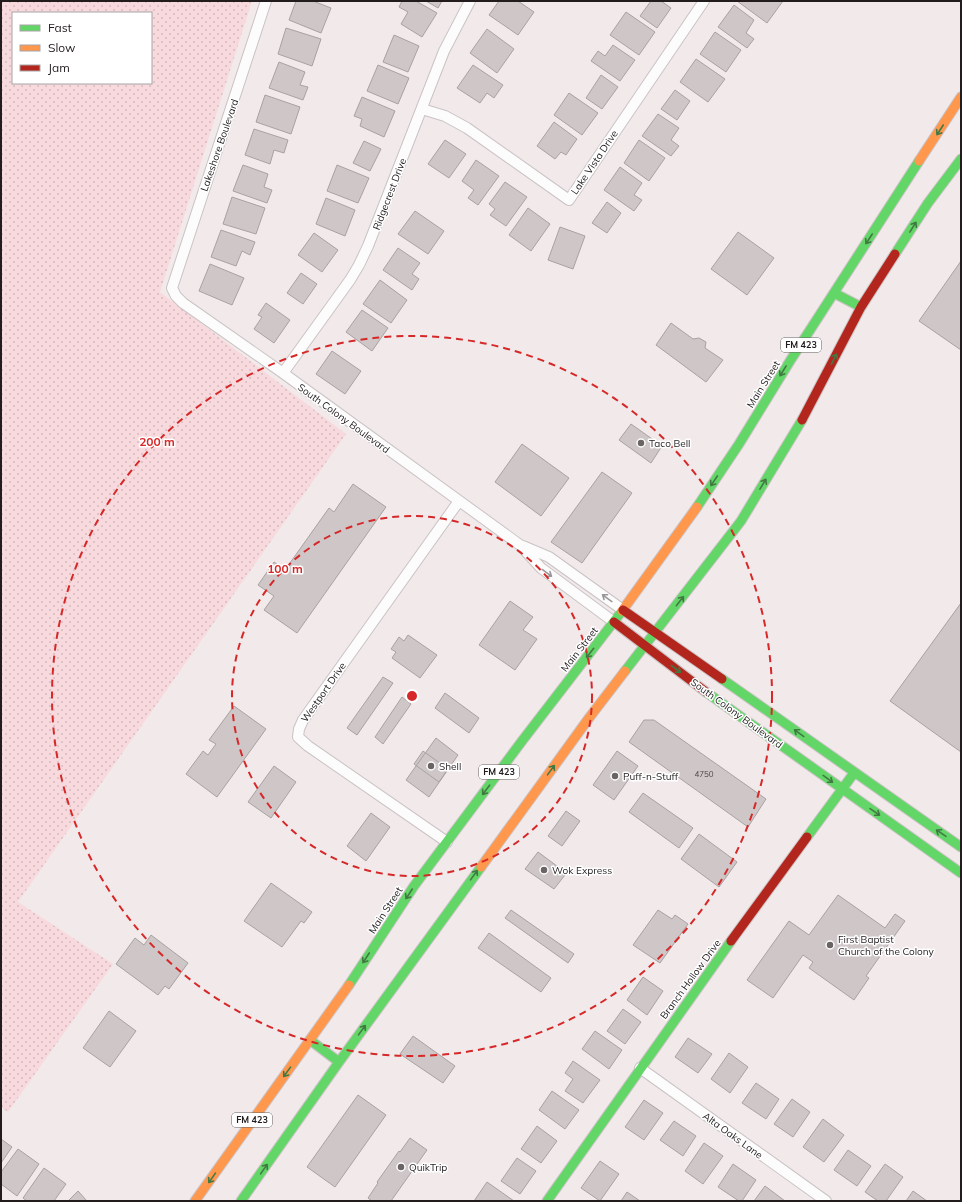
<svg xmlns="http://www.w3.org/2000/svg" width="962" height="1202" viewBox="0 0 962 1202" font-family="Mulish,sans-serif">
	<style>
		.grass { fill: url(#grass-dots); fill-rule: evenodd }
		.building { fill: #cec6c7; stroke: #a8a2a2 }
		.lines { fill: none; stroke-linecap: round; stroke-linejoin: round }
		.street-casing { stroke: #cac3c4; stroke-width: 12 }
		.fast-casing { stroke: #cac3c4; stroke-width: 11 }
		.slow-casing { stroke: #cac3c4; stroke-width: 11 }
		.jam-casing { stroke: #cac3c4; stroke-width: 11 }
		.street { stroke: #fdfcfc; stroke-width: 10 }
		.fast { stroke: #63d668; stroke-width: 9 }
		.slow { stroke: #ff974d; stroke-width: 9 }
		.jam { stroke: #b3261e; stroke-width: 9 }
		.oneway { stroke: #427942 }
		.oneway2 { stroke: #9a9798 }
		.ring { fill: none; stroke: #d62828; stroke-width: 2; stroke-dasharray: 7 5 }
		.poi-dot { fill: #6b6465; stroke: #fff; stroke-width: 1.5 }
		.labels { text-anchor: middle; stroke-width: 3; stroke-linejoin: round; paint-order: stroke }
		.number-label { font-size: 8px; fill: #4d4648 }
		.shield { fill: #fff; stroke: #646061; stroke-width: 1 }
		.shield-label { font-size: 9px; font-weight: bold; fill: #221c1d }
		.street-label { font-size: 10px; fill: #221c1d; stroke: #fff }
		.poi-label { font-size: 10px; fill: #221c1d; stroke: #fff; text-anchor: start }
		.centre { fill: #d62828; stroke: #fff; stroke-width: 2 }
		.ring-label { font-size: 12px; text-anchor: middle; font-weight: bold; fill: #d62828; stroke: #fff; stroke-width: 3; stroke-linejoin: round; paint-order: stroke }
	</style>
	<defs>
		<pattern id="grass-dots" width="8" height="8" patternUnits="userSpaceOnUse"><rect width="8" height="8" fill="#f8dade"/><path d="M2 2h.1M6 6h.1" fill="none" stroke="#d4babe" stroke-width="1.8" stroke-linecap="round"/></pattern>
	</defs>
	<rect width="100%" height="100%" fill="#f2e9ea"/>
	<path class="grass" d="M1,1H252L160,292L346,434L18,902L113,964L8,1112L1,1107ZM13,13H151V83H13Z"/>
	<path class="building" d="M296,1H313L331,8L321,33L289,20Z
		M402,1H416L437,13L422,37L401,24L408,12L399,7Z
		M426,1H442L438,8Z
		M499,1H518L534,12L518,35L489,15Z
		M651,1H661L671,8L657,28L640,16Z
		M737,1H783L767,23Z
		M734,5L754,20L746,33L754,39L747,48L718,27Z
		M626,12L655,32L639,55L610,35Z
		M286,28L321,39L312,66L278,54Z
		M487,29L514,49L497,73L470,53Z
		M715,32L741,50L726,72L700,54Z
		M394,35L419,46L408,72L383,62Z
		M613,45L635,60L620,81L591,61L598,51L605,56Z
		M696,59L725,79L708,102L680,82Z
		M279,62L305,72L300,85L308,87L303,100L269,88Z
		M378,65L409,78L398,104L367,91Z
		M473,65L503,85L494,98L487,93L480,103L457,88Z
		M601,75L618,87L602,109L586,98Z
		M675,90L690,101L677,120L661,109Z
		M569,93L598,113L582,135L554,115Z
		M265,95L300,107L291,134L256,122Z
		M362,97L395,111L384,137L360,126L362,119L354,116Z
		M658,114L679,128L671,140L679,146L671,156L642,136Z
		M554,122L577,139L566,155L561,152L555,159L537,146Z
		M254,129L288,140L284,153L274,150L270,164L245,155Z
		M445,140L466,154L449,178L428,164Z
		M639,140L665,158L649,181L624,163Z
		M364,141L381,149L370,171L353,163Z
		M476,160L499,176L478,205L468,198L474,190L462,181Z
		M243,165L268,174L264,187L272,190L267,203L233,191Z
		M337,165L369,178L358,203L327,191Z
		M620,167L642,183L634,195L642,200L634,211L604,190Z
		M505,182L527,197L506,226L490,215L495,209L489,204Z
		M232,197L265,208L256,234L223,224Z
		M326,198L355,210L345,236L316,224Z
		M607,202L621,213L607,233L592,223Z
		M528,208L550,224L531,251L509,235Z
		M415,211L444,231L428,254L398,234Z
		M560,227L585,236L573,269L548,260Z
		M221,230L255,242L250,255L242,251L236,266L211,257Z
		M738,232L774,258L747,295L711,269Z
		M314,233L338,250L322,272L298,255Z
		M398,248L420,263L412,274L419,279L412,290L383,270Z
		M961,261V350L919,321Z
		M210,264L244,278L232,305L199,291Z
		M301,273L317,284L303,304L287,293Z
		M380,280L407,300L391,323L363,304Z
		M266,303L290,320L274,343L254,329L262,317L258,315Z
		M362,310L388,328L372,351L346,332Z
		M671,323L693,339L699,338L706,342L705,348L723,360L706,382L656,345Z
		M332,351L361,371L345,394L316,374Z
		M631,424L662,446L651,463L619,440Z
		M522,444L569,478L541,516L495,482Z
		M602,472L632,493L582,563L551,542Z
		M353,484L386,507L297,633L264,610L274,596L258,585L274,562L285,570L329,508L334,512Z
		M510,601L533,617L523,630L537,639L515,670L479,645Z
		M961,603V752L890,701Z
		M408,635L437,655L420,678L392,658L396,652L391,649L399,637L404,641Z
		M383,677L393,683L357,735L347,728Z
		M445,693L479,718L469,733L435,708Z
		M402,697L411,704L383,744L375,737Z
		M234,706L266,729L217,797L186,774L203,751L208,755L216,744L209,740Z
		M644,720H654L766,799L748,827L629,742Z
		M436,738L458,755L429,797L406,780Z
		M423,751L448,769L439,782L414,764Z
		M617,751L638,766L614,800L593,785Z
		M274,766L296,782L271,818L248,802Z
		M643,793L693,828L679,848L629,812Z
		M566,811L580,821L562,846L548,836Z
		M371,813L390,827L366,861L347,846Z
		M699,834L737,862L719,887L681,859Z
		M538,852L561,869L559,871L565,875L554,889L525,869Z
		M271,883L312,912L304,923L301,921L282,947L244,921Z
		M838,895L885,928L895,914L905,921L866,976L869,978L854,1000L809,968L813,962L803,955L773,998L747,980L789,921L809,935Z
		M511,910L574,954L568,963L505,918Z
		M658,910L672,919L675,915L688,924L660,963L633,945Z
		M489,933L551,978L541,992L478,948Z
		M151,935L188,963L169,989L165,986L158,995L116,964L135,938L144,945Z
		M643,977L663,991L647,1015L627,1000Z
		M623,1009L641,1022L625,1044L607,1031Z
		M109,1011L136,1031L110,1067L83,1048Z
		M595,1031L622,1050L609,1069L582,1049Z
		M413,1036L455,1066L443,1083L400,1054Z
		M688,1038L712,1054L698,1073L675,1057Z
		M729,1053L748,1067L730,1093L711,1079Z
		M573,1061L600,1080L583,1103L565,1091L573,1079L565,1073Z
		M756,1083L779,1099L766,1119L742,1103Z
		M552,1091L579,1110L565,1129L539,1110Z
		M358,1095L386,1115L335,1187L307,1167Z
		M792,1099L810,1112L793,1137L774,1124Z
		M644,1100L663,1113L644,1140L625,1127Z
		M823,1119L844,1135L824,1162L803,1147Z
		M674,1121L696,1136L683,1156L660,1140Z
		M537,1126L557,1141L541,1163L521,1149Z
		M410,1138L427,1150L391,1201H372L368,1198L378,1183L377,1182L399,1151L400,1152Z
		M1,1139L12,1147L1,1163Z
		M704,1143L723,1156L703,1184L685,1171Z
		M18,1149L39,1164L17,1196L1,1184V1172Z
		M848,1150L871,1166L857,1186L834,1170Z
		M517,1158L536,1171L520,1194L501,1181Z
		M600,1161L619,1174L600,1201L581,1188Z
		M733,1164L756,1180L742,1201H739L718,1187Z
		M885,1164L903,1177L886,1201H878L865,1192Z
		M44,1168L66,1184L54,1201H27L23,1198Z
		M487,1182L514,1201H474Z
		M765,1186L785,1201H754Z
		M78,1191L87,1201H68Z
		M913,1191L927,1201H906Z
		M627,1192L640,1201H621Z"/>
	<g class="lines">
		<defs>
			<path id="street" d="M266,1L172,288L176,296L183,303L283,373L520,545L541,568L614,622
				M422,109L445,116L467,128L569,200L704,1
				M283,373L350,280L359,265L368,246L444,51L470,1
				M523,546L549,557L623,610
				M447,842L308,746L298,737L299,729L303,720L459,501
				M640,1068L826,1201"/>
			<path id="fast" d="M895,254L928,203L961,159
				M834,293L861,307
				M697,507L739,444L790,361L919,161
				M625,671L741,521L802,420
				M722,679L961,847
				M706,692L961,873
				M807,837L854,773
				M349,985L414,886L522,741L622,611
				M310,1040L339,1062
				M241,1201L339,1062L481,867
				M547,1201L731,941"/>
			<path id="slow" d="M919,161L961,97
				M622,611L697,507
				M481,867L589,718L625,671
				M195,1201L349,985"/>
			<path id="jam" d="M802,420L861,307L895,254
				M623,610L722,679
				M614,622L706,692
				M731,941L807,837"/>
		</defs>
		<use href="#street" class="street-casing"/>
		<use href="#fast" class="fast-casing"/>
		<use href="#slow" class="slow-casing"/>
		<use href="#jam" class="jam-casing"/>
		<use href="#street" class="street"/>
		<use href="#fast" class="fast"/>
		<use href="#slow" class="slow"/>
		<use href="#jam" class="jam"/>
	</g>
	<defs><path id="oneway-shaft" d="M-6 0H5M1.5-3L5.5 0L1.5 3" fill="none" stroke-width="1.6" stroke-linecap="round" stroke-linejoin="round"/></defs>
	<g class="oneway">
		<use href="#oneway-shaft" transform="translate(940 130) rotate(123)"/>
		<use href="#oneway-shaft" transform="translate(913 227) rotate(-58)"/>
		<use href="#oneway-shaft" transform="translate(869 239) rotate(123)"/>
		<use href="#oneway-shaft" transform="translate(834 359) rotate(-63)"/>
		<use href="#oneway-shaft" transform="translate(783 371) rotate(122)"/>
		<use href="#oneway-shaft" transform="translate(714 481) rotate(124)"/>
		<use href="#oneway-shaft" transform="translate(763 484) rotate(-59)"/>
		<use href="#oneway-shaft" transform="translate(680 601) rotate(-52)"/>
		<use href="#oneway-shaft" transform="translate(590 653) rotate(128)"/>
		<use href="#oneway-shaft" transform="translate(676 669) rotate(37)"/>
		<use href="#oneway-shaft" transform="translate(799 733) rotate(-144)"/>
		<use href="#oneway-shaft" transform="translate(551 770) rotate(-54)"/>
		<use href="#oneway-shaft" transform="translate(828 779) rotate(36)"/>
		<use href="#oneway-shaft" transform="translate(486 790) rotate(127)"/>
		<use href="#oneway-shaft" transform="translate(875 812) rotate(35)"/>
		<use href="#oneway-shaft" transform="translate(941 833) rotate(-146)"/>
		<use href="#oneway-shaft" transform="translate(474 875) rotate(-54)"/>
		<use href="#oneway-shaft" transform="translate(409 894) rotate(123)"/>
		<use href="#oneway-shaft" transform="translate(366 958) rotate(123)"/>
		<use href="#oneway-shaft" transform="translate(362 1030) rotate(-54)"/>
		<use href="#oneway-shaft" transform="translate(287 1072) rotate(126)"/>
		<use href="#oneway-shaft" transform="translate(264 1169) rotate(-55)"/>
		<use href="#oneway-shaft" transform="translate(212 1178) rotate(125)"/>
	</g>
	<g class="oneway2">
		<use href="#oneway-shaft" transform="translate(547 573) rotate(36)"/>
		<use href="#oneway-shaft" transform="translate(607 598) rotate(-144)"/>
	</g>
	<g class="ring">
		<circle cx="412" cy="696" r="180"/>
		<circle cx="412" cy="696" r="360"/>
	</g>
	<g class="poi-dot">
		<circle cx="641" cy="443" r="4"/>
		<circle cx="431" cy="766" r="4"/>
		<circle cx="615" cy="776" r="4"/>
		<circle cx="544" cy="870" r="4"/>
		<circle cx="830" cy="945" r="4"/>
		<circle cx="401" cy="1167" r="4"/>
	</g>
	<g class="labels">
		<g class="number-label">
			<text x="704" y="777">4750</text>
		</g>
		<g class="shield">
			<rect x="781" y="338" width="40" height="14" rx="3"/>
			<rect x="479" y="765" width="40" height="14" rx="3"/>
			<rect x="232" y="1113" width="40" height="14" rx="3"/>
		</g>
		<g class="shield-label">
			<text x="801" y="348">FM 423</text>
			<text x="499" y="775">FM 423</text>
			<text x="252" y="1123">FM 423</text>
		</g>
		<g class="street-label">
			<text transform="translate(219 145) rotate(-71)" y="4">Lakeshore Boulevard</text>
			<text transform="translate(594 162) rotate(-56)" y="4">Lake Vista Drive</text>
			<text transform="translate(389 194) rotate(-69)" y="4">Ridgecrest Drive</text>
			<text transform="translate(763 384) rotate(-58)" y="4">Main Street</text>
			<text transform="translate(344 418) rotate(36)" y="4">South Colony Boulevard</text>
			<text transform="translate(579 649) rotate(-52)" y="4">Main Street</text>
			<text transform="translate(323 692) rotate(-55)" y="4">Westport Drive</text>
			<text transform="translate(737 713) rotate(36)" y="4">South Colony Boulevard</text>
			<text transform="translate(385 910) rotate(-57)" y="4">Main Street</text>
			<text transform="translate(690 979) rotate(-54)" y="4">Branch Hollow Drive</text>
			<text transform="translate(733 1135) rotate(36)" y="4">Alta Oaks Lane</text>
		</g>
		<g class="poi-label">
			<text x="649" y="447">Taco Bell</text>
			<text x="439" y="770">Shell</text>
			<text x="623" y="780">Puff-n-Stuff</text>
			<text x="552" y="874">Wok Express</text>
			<text x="838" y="943">First Baptist<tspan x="838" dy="12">Church of the Colony</tspan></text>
			<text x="409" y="1171">QuikTrip</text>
		</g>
	</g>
	<circle cx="412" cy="696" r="6" class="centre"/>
	<g class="ring-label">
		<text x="157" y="446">200 m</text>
		<text x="285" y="573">100 m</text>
	</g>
	<rect width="962" height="1202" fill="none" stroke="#221c1d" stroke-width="4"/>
	<rect x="12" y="12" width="140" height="72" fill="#ffffff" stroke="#a7a4a5"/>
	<rect x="20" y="25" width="20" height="6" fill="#63d668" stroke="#a7a4a5"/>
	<text x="48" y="32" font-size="12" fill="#221c1d">Fast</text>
	<rect x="20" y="45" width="20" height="6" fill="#ff974d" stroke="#a7a4a5"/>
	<text x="48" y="52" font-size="12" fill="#221c1d">Slow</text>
	<rect x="20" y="65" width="20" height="6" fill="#b3261e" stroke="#a7a4a5"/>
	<text x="48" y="72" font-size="12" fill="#221c1d">Jam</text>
</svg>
